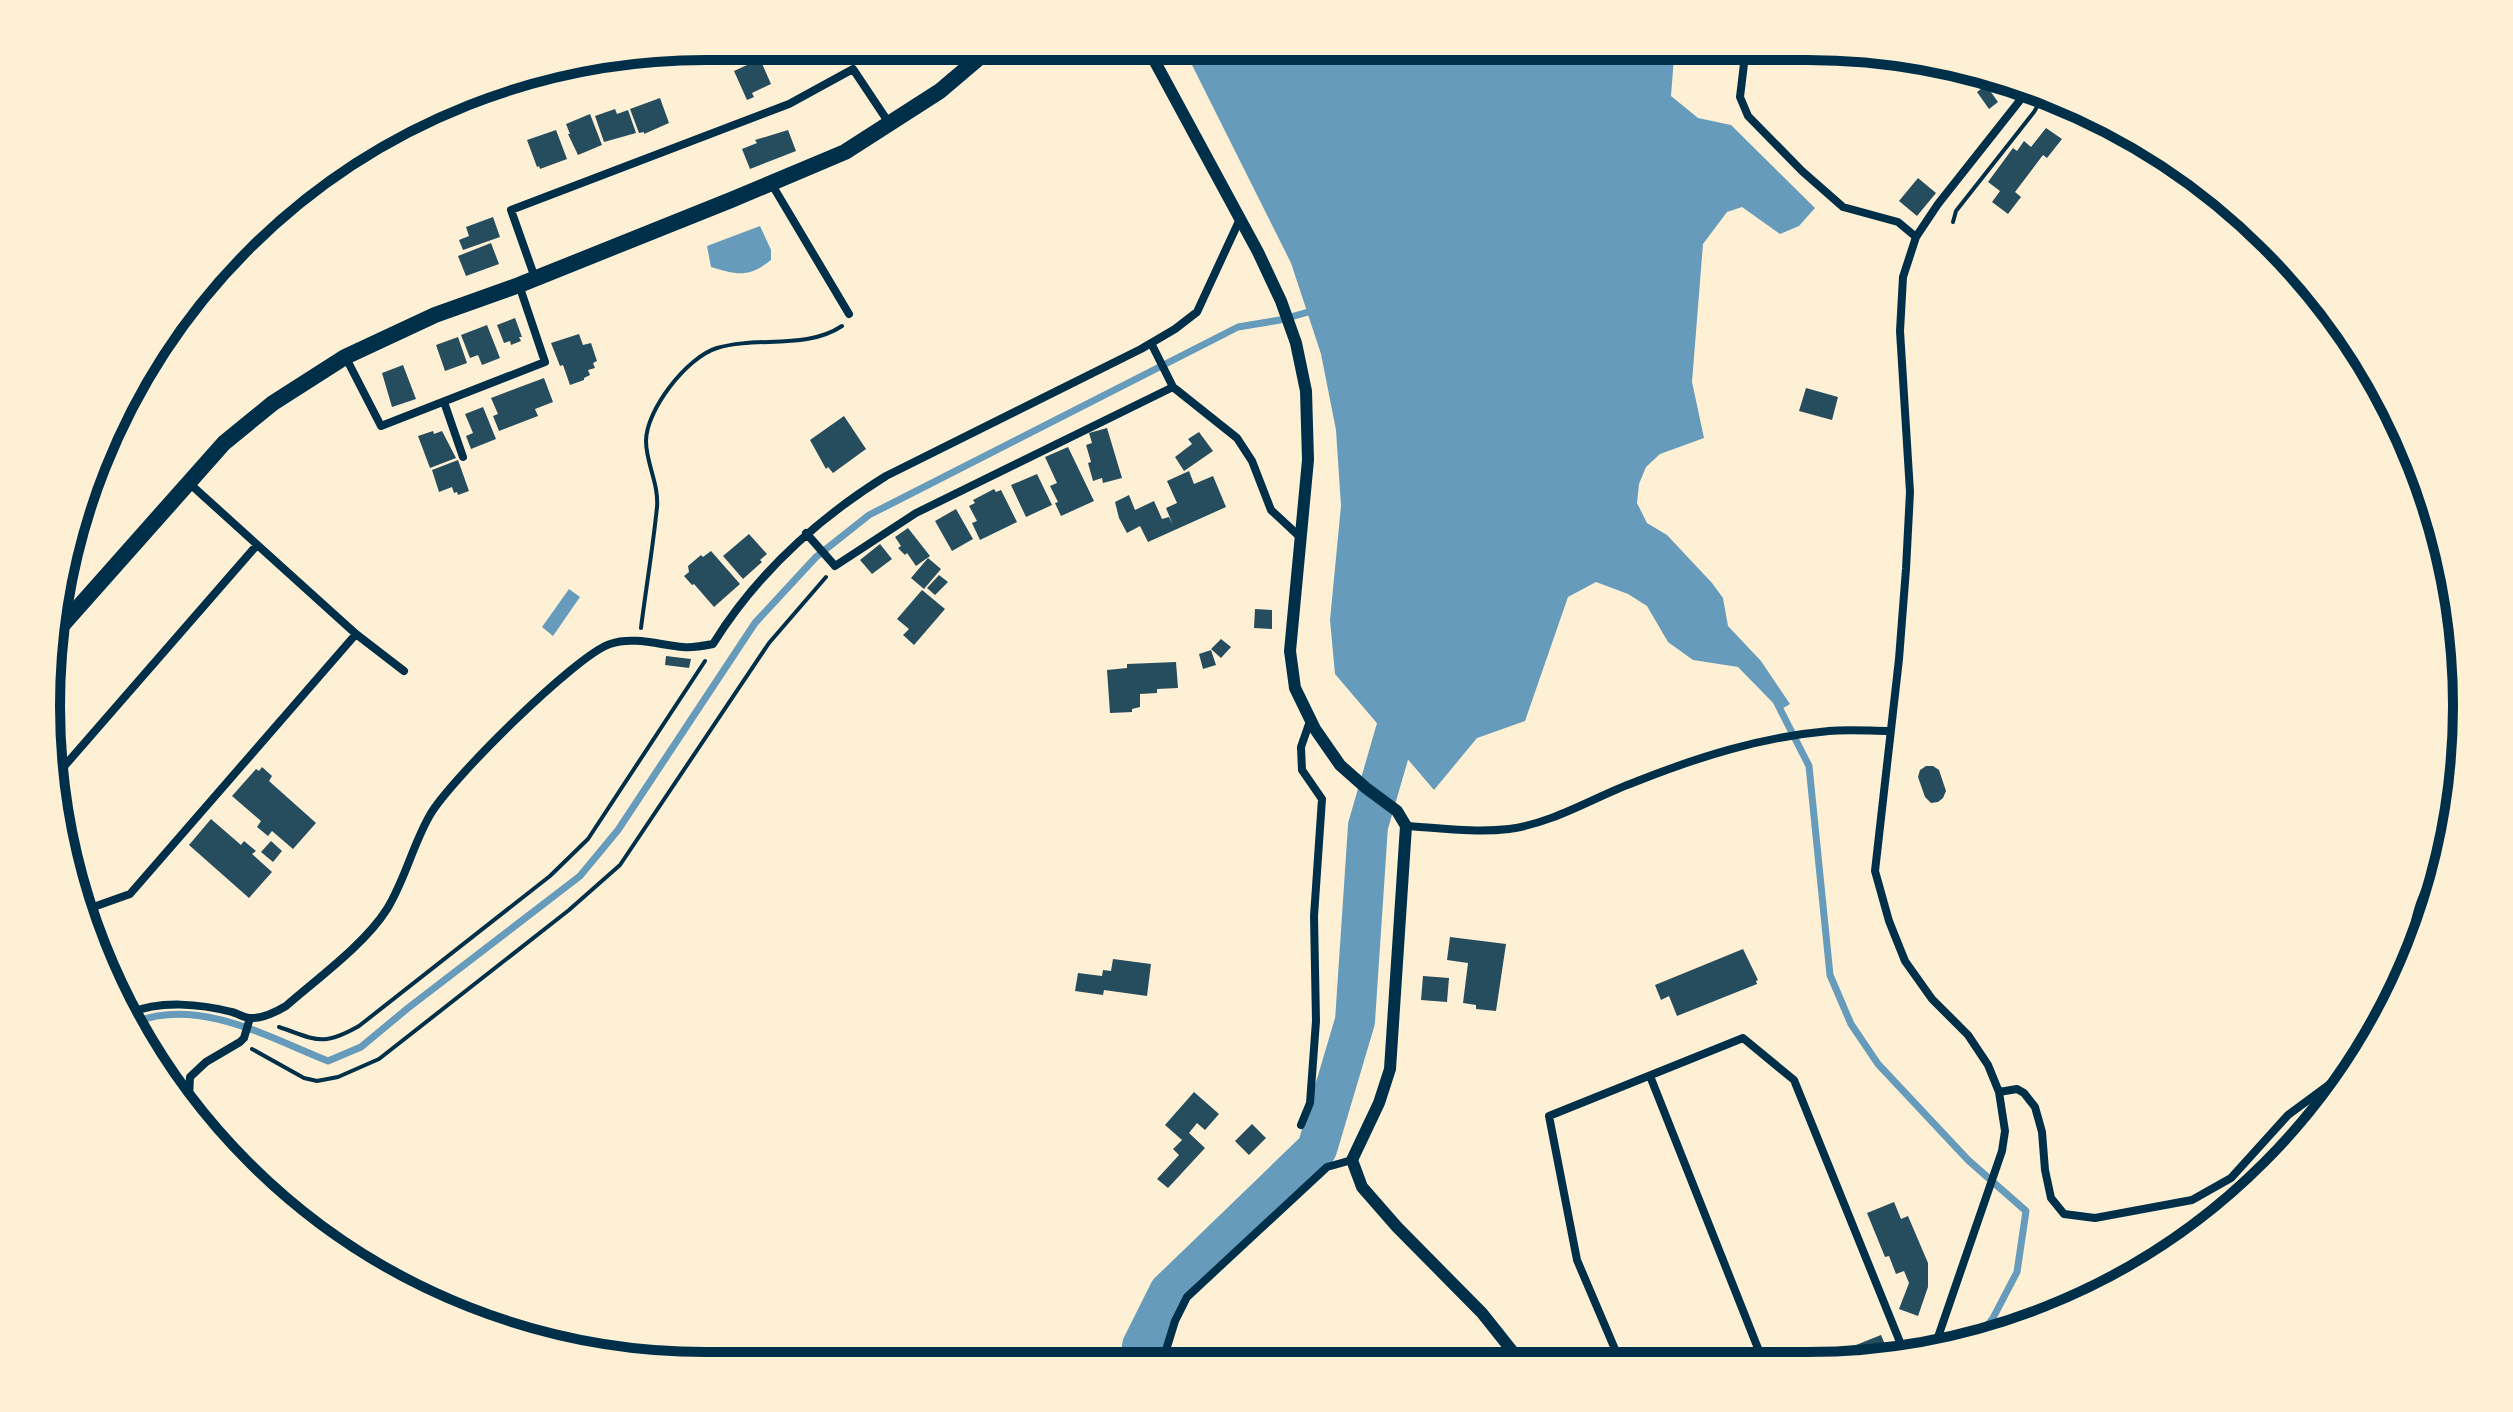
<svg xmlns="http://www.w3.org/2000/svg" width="2513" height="1412" viewBox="0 0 2513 1412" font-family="'Alegreya Sans',sans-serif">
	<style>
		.water { fill: #669bbc }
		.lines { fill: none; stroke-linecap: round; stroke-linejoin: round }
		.stream { stroke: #669bbc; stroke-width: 7 }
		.river { stroke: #669bbc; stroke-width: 40 }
		.building { fill: #264d5e }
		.path { stroke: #003049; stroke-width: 4 }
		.minor { stroke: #003049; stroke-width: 8 }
		.tertiary { stroke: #003049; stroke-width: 12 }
		.primary { stroke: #003049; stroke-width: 16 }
		.rim { fill: none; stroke: #003049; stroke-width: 10 }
	</style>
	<rect width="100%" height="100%" fill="#fdf0d5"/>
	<path class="water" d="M1183,47H1682L1674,57L1671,96L1698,118L1731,125L1815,208L1799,226L1780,234L1742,207L1727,212L1703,244L1692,382L1704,438L1660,454L1646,467L1639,484L1637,503L1647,523L1667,535L1712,583L1723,598L1728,626L1761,661L1790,704L1780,710L1738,667L1693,660L1668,642L1647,606L1628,594L1596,582L1568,597L1525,721L1477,738L1434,790L1335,674L1330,620L1341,506L1336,430L1321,354L1291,263Z
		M760,226L771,250V260C749,278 737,275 711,267L707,246Z
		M569,589L580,597L553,636L542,627Z"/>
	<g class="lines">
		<path class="stream" d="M1777,703L1809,766L1830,975L1851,1024L1878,1064L1968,1160L2026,1211L2017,1272L1993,1318L1976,1341
			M136,1022C199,997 270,1038 328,1061L361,1047L408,1008L580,876L618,830L755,623L816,557L869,515L1238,327L1280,320L1312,311L1313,309"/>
		<path class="river" d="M1140,1363L1142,1346L1169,1292L1317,1149L1355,1021L1368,826L1408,688"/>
	</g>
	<path class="building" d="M760,59L771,84L752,93L754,97L747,100L734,71Z
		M1986,85L1998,102L1989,109L1977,92Z
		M660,98L669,123L644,134V132L639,133L630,109Z
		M615,109L617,114L628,110L636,133L604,142L595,116Z
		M590,114L602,145L578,155L568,134H570L566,124Z
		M2046,128L2062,139L2047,158L2043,155L2015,192L2021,197L2008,214L1992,202L2000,191L1988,182L2013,148L2017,151L2024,141L2031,147Z
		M556,130L567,159L540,169L539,166L537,167L527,140Z
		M788,130L796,151L750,169L742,149L757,143L755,140Z
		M1918,178L1936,193L1917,216L1899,201Z
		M493,217L500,237L463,250L459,240L469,236L466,227Z
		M491,243L499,264L466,276L458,256Z
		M515,318L522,337H519L521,341L511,345L510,341L504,343L497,325Z
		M487,325L500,358L482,365L478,355L470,358L461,335Z
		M579,334L583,345L591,343L597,361L593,363L595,368L588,370L590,375L584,378V380L570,385L563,365L560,366L551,343Z
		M458,337L467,363L445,371L436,345Z
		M403,365L416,399L392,407L382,373Z
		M544,378L553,402L535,409L538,416L499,431L493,416L498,414L491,398Z
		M1806,388L1838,397L1832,420L1799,411Z
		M483,407L496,439L471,449L466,436L473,433L465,414Z
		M844,416L866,449L833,473L828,467L826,469L810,440Z
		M1107,428L1122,478L1103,483L1102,478L1093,481L1088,463L1091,462L1086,445L1092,443L1089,433Z
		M433,431L434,434L442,431L456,458L430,468L418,436Z
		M1199,432L1213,451L1184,471L1175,457L1192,444L1188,439Z
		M1068,447L1094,501L1061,516L1055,503L1058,502L1050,486L1057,483L1045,457Z
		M458,460L469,491L458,495L457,492L454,493L452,487L439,492L432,470Z
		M1189,471L1194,484L1213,476L1226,507L1148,542L1140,526L1127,533L1119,518L1115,502L1129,495L1135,510L1154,501L1162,519L1169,517L1173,525L1166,508L1177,503L1167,481Z
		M1037,474L1052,505L1026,517L1011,485Z
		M994,489L996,492L1001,490L1017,522L980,540L972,523L977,521L969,506L975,503L973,500Z
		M956,509L973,539L952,551L935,521Z
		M908,528L930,556L916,566L907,553L905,555L898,548L901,546L895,537Z
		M749,534L767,554L760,560L762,562L743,579L723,556Z
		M880,544L892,559L872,574L860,560Z
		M711,551L740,584L714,607L694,584L692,585L684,576L689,572L688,566L701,555L703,557Z
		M928,558L941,569L924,589L911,578Z
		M939,575L948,582L935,595L927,588Z
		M922,590L945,609L914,645L903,635L909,629L897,619Z
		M1255,609L1272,610V629L1254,628Z
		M1221,639L1231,647L1221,658L1211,649Z
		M1211,650L1216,665L1203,669L1199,654Z
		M666,656L691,659L689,668L665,665Z
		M1176,662L1178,688L1157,689V693L1140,694V707L1132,709V712L1110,713L1107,670L1127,668V664Z
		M1926,766H1933L1939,770L1946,791L1943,798L1938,802L1931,803L1925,797L1918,777L1920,770Z
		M262,767L272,776L269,781L316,823L293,849L272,831L268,836L257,827L261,821L232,796L256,769L259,771Z
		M211,819L241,845L244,841L256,851L252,854L272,872L249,898L189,845Z
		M271,841L282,851L273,862L261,852Z
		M1450,937L1506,944L1496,1011L1476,1009V1005L1463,1003L1468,963L1447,960Z
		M1743,949L1758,980L1756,981L1757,984L1677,1016L1669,996L1661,1000L1655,985Z
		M1113,959L1151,964L1147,996L1104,990L1103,995L1075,991L1078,973L1102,976L1103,970L1111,971Z
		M1423,976L1449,978L1447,1002L1421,1000Z
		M178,1071L185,1100H184L168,1074Z
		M1194,1092L1219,1114L1205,1130L1197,1123L1189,1133L1205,1148L1168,1188L1157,1179L1179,1155L1173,1149L1182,1140L1165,1125Z
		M1252,1124L1266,1138L1249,1155L1235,1141Z
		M1894,1202L1901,1219L1908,1216L1928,1263V1287L1918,1316L1899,1309L1909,1283L1904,1271L1896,1274L1889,1256L1885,1257L1867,1213Z
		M1881,1335L1890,1356L1883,1360L1839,1361L1836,1353Z"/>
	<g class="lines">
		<path class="path" d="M1953,222L1956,211L2034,112L2045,93
			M641,628C646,588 653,547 657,507C659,484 646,463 646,441C646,410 687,357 717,348C757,336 806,350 842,326
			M2402,984C2410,942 2411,889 2446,860
			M279,1027C317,1040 322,1047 359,1026L550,876L588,839L705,661
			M252,1049L304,1078L317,1081L338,1077L379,1059L569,910L620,865L769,643L826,577"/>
		<path class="minor" d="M1746,47L1740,97L1748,116L1802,171L1843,207L1898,222L1916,237
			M771,183L849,314
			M535,278L511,210L789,104L853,69L889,123
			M1151,343L1173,387L1237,438L1252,461L1271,510L1300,537
			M346,358L381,426L545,362L519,285
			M444,402L463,457
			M189,483L356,634L404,671
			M806,533L835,566L916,513L1173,387
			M54,778L257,545
			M1406,826C1440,828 1475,833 1509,829C1554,823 1594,797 1635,782C1698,757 1761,737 1829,731C1849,729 1870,731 1890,731
			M85,910L130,894L356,634
			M130,1013C160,1000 201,1004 232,1012C237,1013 244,1018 250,1018C263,1019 276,1012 286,1006C318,978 365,944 387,909C405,880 413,844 430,815C449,781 576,655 610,644C633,636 660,645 683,647C693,648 703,646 713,644C756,575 817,519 886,476L1141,349L1175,329L1197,312L1240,219
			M1650,1076L1763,1361
			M1999,1092L2017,1089L2024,1093L2035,1107L2042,1132L2045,1170L2051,1198L2064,1214L2095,1218L2192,1200L2231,1178L2288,1115L2357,1064
			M192,1113L189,1098L190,1077L206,1062L240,1042L244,1038L250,1018
			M1301,1125L1310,1103L1316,1021L1314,916L1322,799L1302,770L1301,747L1310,721
			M1928,1352L1938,1337L2002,1151L2005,1131L1999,1092L1988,1065L1968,1035L1932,999L1905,961L1889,921L1875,871L1899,659L1906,569L1910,492L1900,331L1903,277L1916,237L1938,204L2021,99L2027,85
			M1620,1361L1577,1260L1549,1116L1743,1038L1794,1080L1906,1357
			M1162,1363L1175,1321L1187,1297L1327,1167L1352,1160"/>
		<path class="tertiary" d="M1147,47L1258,252L1281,301L1296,343L1306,391L1308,460L1290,651L1295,688L1315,729L1340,765L1366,788L1397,811L1406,826L1390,1069L1379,1103L1352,1160L1362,1187L1397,1227L1482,1313L1521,1362"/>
		<path class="primary" d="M59,629L224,443L273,403L345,357L435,315L519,285L731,200L845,152L940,91L993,46"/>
	</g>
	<path d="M0 0H2513V1412H0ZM706 60H1807A646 646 0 0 1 2453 706V706A646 646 0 0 1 1807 1352H706A646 646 0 0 1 60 706V706A646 646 0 0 1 706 60Z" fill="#fdf0d5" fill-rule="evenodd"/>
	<path class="rim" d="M706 60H1807A646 646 0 0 1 2453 706V706A646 646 0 0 1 1807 1352H706A646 646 0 0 1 60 706V706A646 646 0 0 1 706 60Z"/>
</svg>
